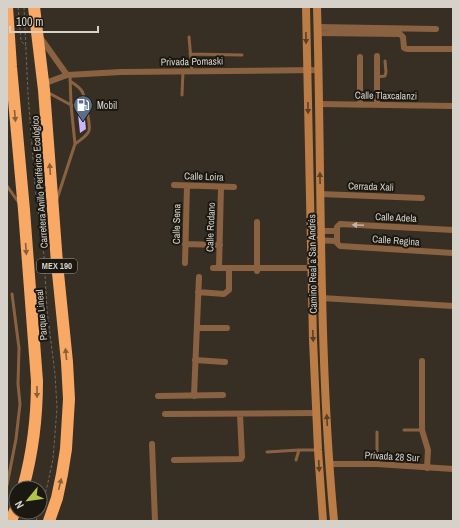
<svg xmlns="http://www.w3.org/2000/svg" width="460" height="528" viewBox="0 0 460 528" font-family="'Archivo Narrow',sans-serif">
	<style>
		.building { fill: #cab7fb }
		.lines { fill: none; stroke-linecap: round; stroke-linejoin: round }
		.path { stroke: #6f685d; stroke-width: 1; stroke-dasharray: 3 2; stroke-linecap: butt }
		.lane { stroke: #8a6241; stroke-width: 3 }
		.street { stroke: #8a6241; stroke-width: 6 }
		.secondary { stroke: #bb7c45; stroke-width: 8 }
		.highway { stroke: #f7a965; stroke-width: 12 }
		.oneway { fill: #5b4026 }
		.oneway2 { fill: #89603c }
		.oneway3 { fill: #c3b5a7 }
		.labels { text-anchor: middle; stroke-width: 4; stroke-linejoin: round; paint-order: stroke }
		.shield { fill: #1b1812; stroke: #9e9a92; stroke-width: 1 }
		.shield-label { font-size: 9px; font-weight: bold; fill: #d6d1c9 }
		.street-label { font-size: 10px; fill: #d6d1c9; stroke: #1b1812 }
		.poi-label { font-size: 10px; fill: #d6d1c9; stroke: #1b1812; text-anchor: start }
	</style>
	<rect width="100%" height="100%" fill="#372f23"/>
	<path class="building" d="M84,111L86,129L80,133L78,114Z"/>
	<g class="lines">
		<path class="path" d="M18,7L21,41L26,46
			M24,7L28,94L35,186L44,256L47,310L55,374L57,408L53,459L47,487L40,510
			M36,521L39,512"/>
		<path class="lane" d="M189,37L192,71
			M190,54L242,55
			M377,77L385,76L386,72L385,61
			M70,81C84,90 84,92 85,108
			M47,92L71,105L85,108L87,110C90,131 94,131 75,144
			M182,95L183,71
			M7,186L19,203
			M57,199L75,144L71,105L70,75
			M404,430H422
			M377,432V464
			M267,452L299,450
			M296,460L299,450H318
			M7,485L16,439L20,404L18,384L19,348L12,294"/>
		<path class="street" d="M318,27L436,29
			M318,33L400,34L403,37L404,48L407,49H453
			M40,37L67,75
			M377,56V105
			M43,84L67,75L121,72L318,70
			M319,104L453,106
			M360,105V57
			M174,185L234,187
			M320,194L422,198
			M453,230L340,224L337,227V243L340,246L453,253
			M311,231H337
			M311,240L337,241
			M185,244L220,245
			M185,263L187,186
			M213,268H311
			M219,268L221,187
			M257,271V222
			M198,292L224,294L229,290V268
			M322,298L453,306
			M197,328H227
			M195,360L225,362
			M422,361V430L428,450L427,468
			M158,396L223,395
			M194,396L199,277
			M165,414L316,413
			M152,444L155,521
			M174,460L241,459L242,457L240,414
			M329,464H377L453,469"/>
		<path class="secondary" d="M306,7L313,340L318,450L323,521
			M317,7C322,178 318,350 334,521"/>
		<path class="highway" d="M7,7L11,67L24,210L37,381C37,418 33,452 23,488
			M34,7L44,90L57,263L67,362L69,399L66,449L62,474L57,498L49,521
			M11,521L16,508"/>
	</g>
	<defs><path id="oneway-solid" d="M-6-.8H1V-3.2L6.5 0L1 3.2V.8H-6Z"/></defs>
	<g class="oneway">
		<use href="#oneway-solid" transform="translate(306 38) rotate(89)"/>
		<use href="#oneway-solid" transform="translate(308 108) rotate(89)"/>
		<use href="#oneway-solid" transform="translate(320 178) rotate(-91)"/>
		<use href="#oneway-solid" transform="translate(313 336) rotate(88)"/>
		<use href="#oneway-solid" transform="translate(327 420) rotate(-93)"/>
		<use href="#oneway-solid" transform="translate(319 466) rotate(87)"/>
	</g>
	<g class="oneway2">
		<use href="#oneway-solid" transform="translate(15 116) rotate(85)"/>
		<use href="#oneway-solid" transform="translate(50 169) rotate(-94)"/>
		<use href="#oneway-solid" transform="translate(26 249) rotate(86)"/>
		<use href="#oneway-solid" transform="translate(66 354) rotate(-96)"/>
		<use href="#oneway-solid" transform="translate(37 392) rotate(90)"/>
		<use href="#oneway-solid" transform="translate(60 484) rotate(-77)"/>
	</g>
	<use class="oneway3" href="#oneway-solid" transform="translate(358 225) rotate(-177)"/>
	<defs>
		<symbol id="fuel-pin" viewBox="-11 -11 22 30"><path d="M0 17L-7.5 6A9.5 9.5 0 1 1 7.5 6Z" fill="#5c6f8a" stroke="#1b1812"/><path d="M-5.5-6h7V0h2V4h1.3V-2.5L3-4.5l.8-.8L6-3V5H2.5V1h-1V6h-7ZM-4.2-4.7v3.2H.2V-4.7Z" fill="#fff"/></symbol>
	</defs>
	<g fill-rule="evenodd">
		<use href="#fuel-pin" x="72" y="94" width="22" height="30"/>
	</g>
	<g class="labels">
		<rect class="shield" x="37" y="259" width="40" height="14" rx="3"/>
		<g class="shield-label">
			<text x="57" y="269">MEX 190</text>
		</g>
		<g class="street-label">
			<text transform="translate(192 61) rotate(-1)" y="4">Privada Pomaski</text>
			<text transform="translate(386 95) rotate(1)" y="4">Calle Tlaxcalanzi</text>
			<text transform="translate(204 176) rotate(2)" y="4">Calle Loira</text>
			<text transform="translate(39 182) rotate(-94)" y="4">Carretera Anillo Periférico Ecológico</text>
			<text transform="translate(371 186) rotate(2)" y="4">Cerrada Xali</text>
			<text transform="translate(396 217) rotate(3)" y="4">Calle Adela</text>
			<text transform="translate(176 224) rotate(-89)" y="4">Calle Sena</text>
			<text transform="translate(210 227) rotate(-88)" y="4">Calle Rodano</text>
			<text transform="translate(396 240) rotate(4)" y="4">Calle Regina</text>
			<text transform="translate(312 264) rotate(-91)" y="4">Camino Real a San Andrés</text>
			<text transform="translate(41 315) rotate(-95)" y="4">Parque Lineal</text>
			<text transform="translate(392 456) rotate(3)" y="4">Privada 28 Sur</text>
		</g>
		<g class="poi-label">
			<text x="97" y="109">Mobil</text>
		</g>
	</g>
	<rect width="460" height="528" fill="none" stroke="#d6d1c9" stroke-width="16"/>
	<g transform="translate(28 500) rotate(241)"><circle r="19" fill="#1b1812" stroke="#66625b"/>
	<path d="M0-3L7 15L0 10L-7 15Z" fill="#b5c249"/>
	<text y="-6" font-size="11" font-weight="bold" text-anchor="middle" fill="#d6d1c9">N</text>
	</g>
	<path d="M10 26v6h88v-6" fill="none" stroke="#d6d1c9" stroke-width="2"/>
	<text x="16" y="26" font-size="12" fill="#d6d1c9" stroke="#1b1812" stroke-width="3" paint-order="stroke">100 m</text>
</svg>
